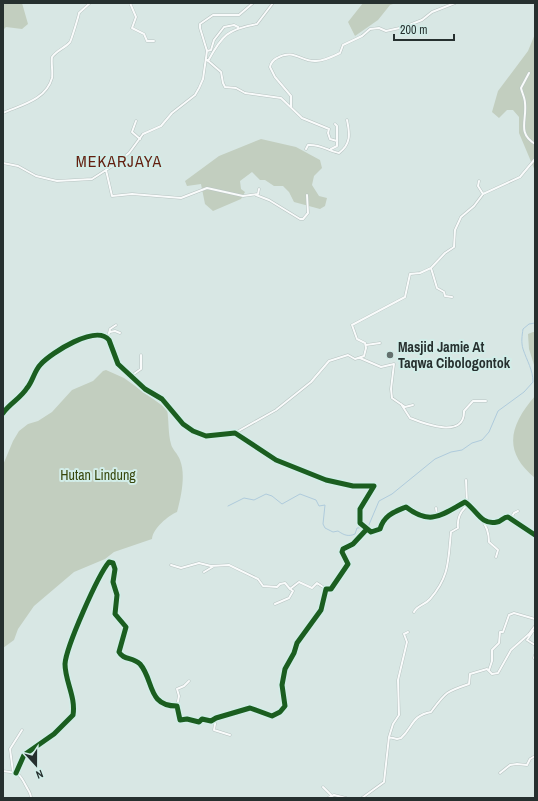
<svg xmlns="http://www.w3.org/2000/svg" width="538" height="801" viewBox="0 0 538 801" font-family="'Archivo Narrow',sans-serif">
	<style>
		.green { fill: #c2cebf }
		.lines { fill: none; stroke-linecap: round; stroke-linejoin: round }
		.stream { stroke: #afcbdc; stroke-width: 1 }
		.street-casing { stroke: #b7c3c1; stroke-width: 3 }
		.street { stroke: #f9fbfb; stroke-width: 2 }
		.cycleway-casing { stroke: #d2ede8; stroke-width: 8 }
		.cycleway { stroke: #1b5e20; stroke-width: 5 }
		.poi-dot { fill: #64706e; stroke: #d2ede8; stroke-width: 1.5 }
		.labels { text-anchor: middle; stroke-width: 4; stroke-linejoin: round; paint-order: stroke }
		.poi-label { font-size: 14px; font-weight: bold; fill: #26302f; stroke: #d2ede8; text-anchor: start }
		.park-label { font-size: 14px; fill: #37470c; stroke: #d2ede8 }
		.quarter-label { font-size: 16px; letter-spacing: 1px; fill: #621f0f; stroke: #d2ede8 }
	</style>
	<rect width="100%" height="100%" fill="#d8e7e4"/>
	<path class="green" d="M3,3H22L28,24L22,29L6,27L3,30Z
		M363,3H396L390,5L378,20L355,36L348,22Z
		M535,34V171L519,133V117L513,110H507L499,118L492,112L498,91L528,51Z
		M261,139L296,147L320,160L322,168L314,176L312,185L319,196L327,198L325,206L320,209L294,202L289,192L283,186H274L265,180H260L252,172L240,181L241,189L245,192L241,199L213,211L205,204L201,184L187,186L185,181L219,156Z
		M533,332H535V368L529,349L528,334Z
		M106,370L124,378L167,409C169,420 168,434 171,444C172,449 178,454 180,460C186,475 181,497 177,512C168,516 153,528 152,539L114,552L105,559L74,572L34,606L18,629L14,640L3,648V465L13,441L19,431L28,424L38,421L52,412L72,390L93,381L103,371Z
		M535,396V478C502,451 510,425 535,396Z"/>
	<g class="lines">
		<path class="stream" d="M228,506L244,498L254,500L266,494L272,496L282,504L300,494L316,500L319,506L325,505L323,524L325,528L333,532L338,531C344,535 348,537 355,534L357,528L368,527L379,501L392,494L435,459L451,452L462,450L472,443L482,440L489,432L498,411L524,392L533,382C533,370 527,361 523,349C521,342 522,336 523,329L529,324L535,323"/>
		<defs>
			<path id="street" d="M130,3L136,17L132,28L144,34L147,41H154
				M207,51L211,50L214,40L224,27L234,25L238,27
				M206,59L221,72L223,83L225,87L236,88L245,93L281,98L302,118L329,129L328,133L330,139L337,141V126L335,124
				M208,61C222,35 228,29 257,24L273,3
				M529,73L521,88C522,93 525,98 525,103C527,121 517,133 535,144
				M291,107V96L275,77L270,67C271,62 273,60 277,58C294,48 301,62 316,61C324,61 334,56 340,53L343,45L362,36L370,29L379,28L386,31L404,27L422,20L432,12L455,3
				M3,113C21,105 46,100 52,78C53,71 51,64 52,57C57,50 65,48 70,42C71,41 79,15 79,13L90,3
				M136,121L132,132L140,139
				M306,149L308,145C321,144 328,151 339,153C351,144 350,134 347,120
				M331,149L337,146V141
				M3,163L18,166L36,176L57,181L92,179L117,163L129,153L143,134L161,126L172,113L195,95L199,88L203,79L207,51L200,28V24L213,15H239L253,3
				M106,170L112,196L132,194L181,198L207,188L243,196L258,194L259,189
				M479,181L478,186L483,194
				M256,195L269,200L300,219H303L308,213L307,195
				M431,268L437,288L444,292L445,296L452,297
				M110,332L115,331L120,333
				M108,337L110,329L116,325
				M366,345L380,343
				M360,358L381,367L394,364L391,389L392,398L405,407L413,405
				M131,376L141,369V355
				M401,404L410,418C425,424 465,439 464,411L473,401H486
				M3,413C10,403 21,398 27,388C33,381 34,371 41,364C51,353 96,324 109,340L118,364L145,389L162,399L183,424L193,431L206,436L235,433L276,460L326,480L353,486H374L360,509V523L371,532L380,529C384,515 394,512 406,507C431,526 441,515 465,502C476,509 481,526 497,522C502,521 503,517 508,517L535,535
				M235,433L276,410L311,382L329,361L348,355L355,359L364,356L366,348L365,343L357,339L352,325L405,297L410,274L420,273L431,268L445,253L454,247L455,230L461,217L474,206L483,194L520,177L535,159
				M466,480L467,503
				M436,508L437,515
				M511,518L514,513L518,511
				M481,519C486,525 489,534 489,542L498,550L496,557
				M171,565L181,568L199,563L211,566L229,565L258,579L263,586L277,587L280,584L285,583L290,589L299,582L312,588L317,583L326,589
				M204,572L214,566
				M275,604L289,598L293,591L290,589
				M414,612C417,605 425,605 430,599C450,576 448,560 451,532L458,528C457,519 461,510 469,504
				M533,631L527,640L535,645
				M534,658L535,655
				M489,670L492,661V650L499,643L500,632H503L509,615L514,613L535,619
				M177,706L179,696L177,689L184,686L189,681
				M216,718L214,730L230,735
				M389,737L393,724L399,715L398,680L407,642L404,634L408,632
				M3,771C18,773 19,772 26,786C28,790 31,793 31,798
				M13,772L10,749L22,730
				M16,773L24,755L54,734L73,715C76,697 65,681 65,664C66,647 98,575 109,562L113,563L115,569L113,582L117,595L115,614L126,627L119,652C123,660 133,657 140,664C154,680 147,706 177,706L180,720L187,719L199,722L202,719L211,721L216,718L250,708L272,716L280,712L285,706L282,685L285,669L294,653L297,643L321,610L326,589H331L348,564L342,552L343,549L353,544L366,530
				M500,773L510,765L517,764L527,765L530,759L535,756
				M323,787L331,795
				M328,798L334,795L346,798
				M362,798L384,782L389,737L397,739L401,738C414,726 411,716 431,712C446,692 445,692 469,684L470,674L487,669L492,674L498,673L511,650L529,634L535,626"/>
		</defs>
		<use href="#street" class="street-casing"/>
		<use href="#street" class="street"/>
		<defs>
			<path id="cycleway" d="M3,413C10,403 21,398 27,388C33,381 34,371 41,364C51,353 96,324 109,340L118,364L145,389L162,399L183,424L193,431L206,436L235,433L276,460L326,480L353,486H374L360,509V523L371,532L380,529C384,515 394,512 406,507C431,526 441,515 465,502C476,509 481,526 497,522C502,521 503,517 508,517L535,535
				M16,773L24,755L54,734L73,715C76,697 65,681 65,664C66,647 98,575 109,562L113,563L115,569L113,582L117,595L115,614L126,627L119,652C123,660 133,657 140,664C154,680 147,706 177,706L180,720L187,719L199,722L202,719L211,721L216,718L250,708L272,716L280,712L285,706L282,685L285,669L294,653L297,643L321,610L326,589H331L348,564L342,552L343,549L353,544L366,530"/>
		</defs>
		<use href="#cycleway" class="cycleway-casing"/>
		<use href="#cycleway" class="cycleway"/>
	</g>
	<circle class="poi-dot" cx="390" cy="355" r="4"/>
	<g class="labels">
		<g class="poi-label">
			<text x="398" y="352">Masjid Jamie At<tspan x="398" dy="16">Taqwa Cibologontok</tspan></text>
		</g>
		<g class="park-label">
			<text x="98" y="480">Hutan Lindung</text>
		</g>
		<g class="quarter-label">
			<text x="119" y="167">MEKARJAYA</text>
		</g>
	</g>
	<rect width="538" height="801" fill="none" stroke="#26302f" stroke-width="8"/>
	<g transform="translate(36 765) rotate(159)" stroke="#d2ede8" stroke-width="3" paint-order="stroke">
	<path d="M0-3L7 15L0 10L-7 15Z" fill="#26302f"/>
	<text y="-6" font-size="11" font-weight="bold" text-anchor="middle" fill="#26302f">N</text>
	</g>
	<path d="M394 34v6h60v-6" fill="none" stroke="#26302f" stroke-width="2"/>
	<text x="400" y="34" font-size="12" fill="#26302f" stroke="#d2ede8" stroke-width="3" paint-order="stroke">200 m</text>
</svg>
